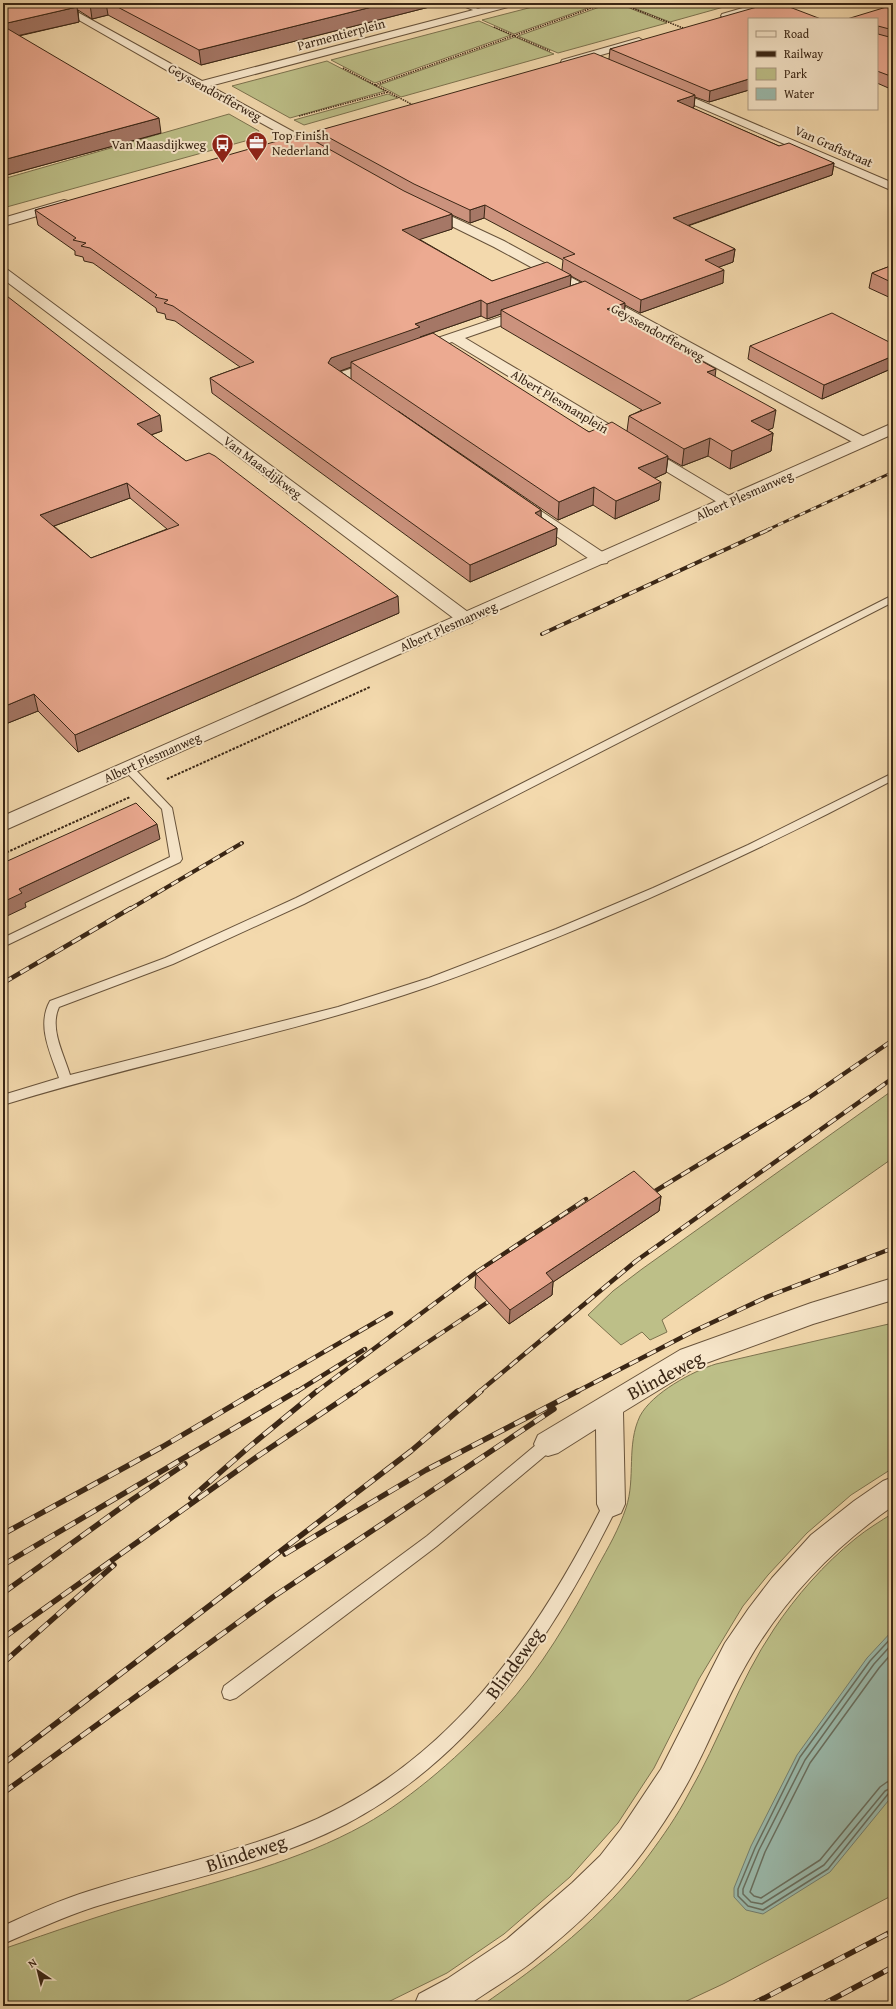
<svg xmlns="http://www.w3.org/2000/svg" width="896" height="2009" viewBox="0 0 896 2009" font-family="'Gentium Book Plus',serif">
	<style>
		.green { fill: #bdbf88; stroke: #7c724e }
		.water { fill: #9bbaac; stroke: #747f70 }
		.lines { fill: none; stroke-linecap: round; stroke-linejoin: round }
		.shore { stroke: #6a7060; stroke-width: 1.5 }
		.service-casing { stroke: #68533b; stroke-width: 2 }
		.minor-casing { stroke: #68533b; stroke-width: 2 }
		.tertiary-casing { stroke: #68533b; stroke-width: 2 }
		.path-far1 { stroke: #3a2615; stroke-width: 1.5; stroke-dasharray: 1.5 1; stroke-linecap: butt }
		.path { stroke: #3a2615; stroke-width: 2; stroke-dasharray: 2.5 1.5; stroke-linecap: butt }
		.service { fill: #f7e6ca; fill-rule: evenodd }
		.minor { fill: #f7e6ca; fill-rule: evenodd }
		.tertiary { fill: #f7e6ca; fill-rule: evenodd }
		.rail-far3-casing { stroke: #3a2615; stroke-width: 3 }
		.rail-far2-casing { stroke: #3a2615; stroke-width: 4 }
		.rail-far1-casing { stroke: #3a2615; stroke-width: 4.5 }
		.rail-casing { stroke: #3a2615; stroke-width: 5.5 }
		.rail-far3 { stroke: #f7e6ca; stroke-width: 2; stroke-dasharray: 6; stroke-linecap: butt }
		.rail-far2 { stroke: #f7e6ca; stroke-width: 2.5; stroke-dasharray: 8; stroke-linecap: butt }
		.rail-far1 { stroke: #f7e6ca; stroke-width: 3; stroke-dasharray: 10; stroke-linecap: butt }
		.rail { stroke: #f7e6ca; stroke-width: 4; stroke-dasharray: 12; stroke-linecap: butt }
		.wall { fill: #cb927d; stroke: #3a2615; fill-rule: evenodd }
		.shaded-wall { fill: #a57766; stroke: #3a2615 }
		.building { fill: #ecaa91; stroke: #3a2615; fill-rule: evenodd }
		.labels { text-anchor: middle; stroke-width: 4; stroke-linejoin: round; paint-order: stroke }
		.far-street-label { font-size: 13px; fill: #3a2615; stroke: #f7e6ca }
		.far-poi-label { font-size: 13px; fill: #3a2615; stroke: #f7e6ca; text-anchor: start }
		.near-street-label { font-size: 19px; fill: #3a2615; stroke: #f7e6ca }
	</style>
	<rect width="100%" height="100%" fill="#f3d9ad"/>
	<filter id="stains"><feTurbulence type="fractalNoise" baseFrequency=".005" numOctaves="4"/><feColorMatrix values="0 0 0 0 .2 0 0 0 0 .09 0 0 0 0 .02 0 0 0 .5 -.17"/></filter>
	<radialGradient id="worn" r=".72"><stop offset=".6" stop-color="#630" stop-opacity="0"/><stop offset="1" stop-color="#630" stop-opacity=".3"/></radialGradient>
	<path class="green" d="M548,3H602L514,34L482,20Z
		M611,3H617L667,23L558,53L518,36Z
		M621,3H738L670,22Z
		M479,21L511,35L375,83L331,60Z
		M515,37L554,54L401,97L379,85Z
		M327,61L385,91L290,118L232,86Z
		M388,94L398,98L304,125L294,120Z
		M229,114L259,131L256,138L3,208V179Z
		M893,1090V1158L662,1320L667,1332L650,1340L642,1332L621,1345L588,1315L613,1291L642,1269Z
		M893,1323V1468L851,1495L807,1533L768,1575L743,1606L699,1679L654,1768L618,1823L570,1877L504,1934L447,1973L380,2006H3V1949C53,1932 103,1914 154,1900C225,1879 299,1861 364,1825C414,1797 463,1752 502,1711C541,1669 571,1617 598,1566C608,1548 619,1529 626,1508C636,1478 626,1445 640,1416C652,1393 693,1371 716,1364Z
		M893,1513V1895L723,1984L676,2006H481C542,1964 605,1916 649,1855C663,1836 677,1816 688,1795C719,1741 739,1681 774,1629C796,1596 824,1564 855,1539C867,1529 881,1521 893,1513Z"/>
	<path class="water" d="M893,1630V1795L830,1872L763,1914L746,1910L734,1897V1888L751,1846L797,1755L867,1658Z"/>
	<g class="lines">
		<path class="shore" d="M893,1636L870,1661L800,1757L755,1848L738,1889V1896L748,1906L763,1910L828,1869L888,1794L893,1793
			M893,1643L874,1664L805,1760L759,1850L743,1889V1894L751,1902L762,1904L824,1865L885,1791L893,1787
			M893,1652L879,1668L810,1763L765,1852L750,1892L754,1896L761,1898L820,1860L880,1787L887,1782L893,1781"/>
		<defs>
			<path id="service" d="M456,3H464L483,11L478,12Z
				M481,3H489L498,8L493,9Z
				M893,595V602L304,904L173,964L59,1007C49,1029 64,1054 70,1075L338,1007L429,978L556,929L653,888L748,845L893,773V780C776,842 656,898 533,947C491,964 448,981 404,995C272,1038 135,1064 3,1105V1095L59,1078C51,1054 36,1026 50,1001L165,958L296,898Z
				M127,764L131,765L172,808L182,859L180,862L3,947V938L170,857L162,809L123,769L122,767L123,765Z
				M548,1437L553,1439L555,1444L553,1449L437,1546L236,1698L230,1700L224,1698L222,1692L224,1686L427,1536L543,1439Z
				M611,1497L616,1499L619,1504L616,1509C554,1635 474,1757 346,1824C267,1865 178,1881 94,1907C63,1917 33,1931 3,1944V1926C31,1913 60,1900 89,1891C157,1869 227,1855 293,1829C445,1770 536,1639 606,1499Z"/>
			<path id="minor" d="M49,3H61L202,81L500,3H517L516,5L210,86L323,148L325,151L319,155L196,87Z
				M760,3H776L775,5L726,19L721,16L722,14Z
				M639,38L644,41L643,43L566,65L561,62L562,60Z
				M666,86L893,183V191L662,91L660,89Z
				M64,200L68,201L70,204L68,207L3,226V218Z
				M425,204L504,241L868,439L871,442L868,445H858L494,247L421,211L419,208L421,205Z
				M3,269L8,270L472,615L475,619L472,623L466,624L460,623L3,279Z
				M529,307L534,308L536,311L534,314L465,338L734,499L736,502L734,505L728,507L722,505L452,342L416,354L411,353L409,350L411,347Z
				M380,359L385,360L387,363L385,366L348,379L361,390L359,393H349L330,378L332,375Z
				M532,507L538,509L607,555L609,559L607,563L601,564L595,563L526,515L524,512L526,509Z
				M893,1278V1300L813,1324L698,1366L623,1412L625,1504L621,1513L611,1517L601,1513L597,1504L596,1429L558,1453L548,1456L538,1453L534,1444L538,1435L680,1350L811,1303Z
				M893,1477V1506C834,1547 783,1600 747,1663C723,1704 707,1750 683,1791C671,1812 657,1833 643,1852C612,1894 572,1930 532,1962C513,1977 491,1989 471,2003L465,2006H414L419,1994L447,1979L507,1939L572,1883L600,1856L621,1829L661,1769L725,1643L749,1608L772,1578L811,1535L854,1501L883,1481Z"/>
			<path id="tertiary" d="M893,423V434L3,831V816Z"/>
		</defs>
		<use href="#service" class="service-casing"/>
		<use href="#minor" class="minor-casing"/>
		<use href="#tertiary" class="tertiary-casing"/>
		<path class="path-far1" d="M619,3L683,28
			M494,27L550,51
			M343,68L413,105
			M375,85L606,3
			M299,116L388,92"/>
		<path class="path" d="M167,779L370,687
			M3,854L130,797"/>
		<use href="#service" class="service"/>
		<use href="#minor" class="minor"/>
		<use href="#tertiary" class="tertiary"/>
		<defs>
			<path id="rail-far3" d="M767,530L893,472"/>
			<path id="rail-far2" d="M542,634L770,529
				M130,909L242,843"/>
			<path id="rail-far1" d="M3,983L131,908
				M647,1196L810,1097L893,1040
				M255,1392L391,1313
				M296,1392L365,1349
				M316,1392L478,1271L586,1199
				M353,1392L497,1296
				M479,1392L636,1261L893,1078
				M576,1392L694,1331L769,1296L893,1248"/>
			<path id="rail" d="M191,1498L249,1447L317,1391
				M3,1534L162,1447L257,1391
				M285,1554L426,1470L578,1391
				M3,1565L297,1391
				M3,1593L133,1499L185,1464
				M3,1638L258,1456L355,1391
				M3,1663L114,1565
				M3,1764L411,1451L481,1391
				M3,1793L273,1597L554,1409
				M749,2006L893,1931
				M820,2006L893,1967"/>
		</defs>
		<use href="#rail-far3" class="rail-far3-casing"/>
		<use href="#rail-far2" class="rail-far2-casing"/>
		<use href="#rail-far1" class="rail-far1-casing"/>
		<use href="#rail" class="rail-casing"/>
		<use href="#rail-far3" class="rail-far3"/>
		<use href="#rail-far2" class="rail-far2"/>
		<use href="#rail-far1" class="rail-far1"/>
		<use href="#rail" class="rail"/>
	</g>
	<path class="wall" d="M3,3H445L201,65L108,15L92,19L78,10L79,22L19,36L161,133L3,176Z
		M893,5V90L877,83V19Z
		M749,19V90L709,102L695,97L694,107L692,108L779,146L834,163L832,175L688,226L735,249L733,262L719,267L723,283L640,313L625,305L624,319L715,377L773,428L767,430L773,433L771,451L730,469L708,456L682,466L668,458L666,473L655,478L659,500L615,519L593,505L558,520L398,411L541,510V517L557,528L556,545L470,582L212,393L210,378L240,367L175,321L166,319L165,314L157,312L156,308L93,263L84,261L83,257L75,255V251L38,225L35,210L318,143L317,131L609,59L610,49ZM452,215L470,223L484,218L563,260L562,270L492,281L419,239L452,229ZM571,276L582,282L570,286ZM501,314V327L642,410L629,416L627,431L589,432L420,338V337L481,316L487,319ZM351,367V379L340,371Z
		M893,265V299L869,288L872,273Z
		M3,293L162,431L151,435L186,461L399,613L78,752L38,711L3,725ZM130,498L167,529L91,558L54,526Z
		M893,344V368L822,399L748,359L750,346Z
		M661,1196L659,1211L553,1282L552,1295L509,1324L475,1288L476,1274Z"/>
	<path class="shaded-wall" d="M96,3H106L108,15L92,19L90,4Z
		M388,3H445L201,65L199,50Z
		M77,7L79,22L3,39V24Z
		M749,79V90L709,102L710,91Z
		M695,95L694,107L676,113L677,101Z
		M159,118L161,133L3,176V160Z
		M834,163L832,175L672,231L673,218Z
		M485,205L484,218L470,223V210Z
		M452,214V229L403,245L402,230Z
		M735,249L733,262L703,273L705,260Z
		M724,270L723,283L640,313L641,300Z
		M571,275L570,290L501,310V314L487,319V304Z
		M481,300V316L420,337V342L351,362V367L332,374L328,363L331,358L415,324Z
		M625,303L624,319L607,309Z
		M893,356V368L822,399L824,385Z
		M716,369L714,386L707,372Z
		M776,410L773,428L748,438L751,421Z
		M160,415L162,431L139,439L137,424Z
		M773,433L771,451L730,469L732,451Z
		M710,438L708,456L682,466L684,449Z
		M668,456L666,473L637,486L638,468Z
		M661,482L659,500L615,519L616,501Z
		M127,483L130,498L43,530L40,515Z
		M594,487L593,505L558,520L559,502Z
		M541,510V527L535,513Z
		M557,528L556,545L470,582V565Z
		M398,596L399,613L78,752L75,735Z
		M34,694L38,711L3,725V707Z
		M157,824L160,839L25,903L26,907L3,918V902L19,889Z
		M661,1196L659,1211L553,1282L552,1295L509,1324L510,1310L546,1273Z"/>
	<path class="building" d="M3,3H69L77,7L3,24Z
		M88,3H96L90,4Z
		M110,3H388L199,50Z
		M771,3H779L821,19H749V79L710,91L610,49Z
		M893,5V30L878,26V34L893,38V77L877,71V19H847Z
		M3,26L159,118L3,160Z
		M594,53L695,95L677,101L779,146L789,143L834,163L673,218L735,249L705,260L724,270L641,300L563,258L575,254L485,205L470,210L414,184L317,131Z
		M302,134L404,191L452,214L402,230L492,281L547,262L571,275L487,304L481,300L415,324L420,327L331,358L328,363L541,510L535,513L557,528L470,565L210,378L254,362L173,306L164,303L168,300L155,297L157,295L90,248L81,246L86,243L73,240L76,238L35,210Z
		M893,265V283L872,273Z
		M585,281L625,303L607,309L716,369L707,372L776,410L751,421L773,433L732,451L710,438L684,449L629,416L661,403L501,310Z
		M3,293L160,415L137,424L186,461L209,453L215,456L398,596L75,735L34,694L3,707V340H4L3,339ZM127,483L179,525L91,558L40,515Z
		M832,313L893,344V356L824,385L750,346Z
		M433,333L589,432L612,422L668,456L638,468L661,482L616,501L594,487L559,502L351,362Z
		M136,803L157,824L19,889L22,893L3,902V863Z
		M634,1171L661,1196L546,1273L553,1281L510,1310L476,1274Z"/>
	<defs>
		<symbol id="office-pin" viewBox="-11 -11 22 30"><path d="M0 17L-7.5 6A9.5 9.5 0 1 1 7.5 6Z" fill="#8f2418" stroke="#f7e6ca"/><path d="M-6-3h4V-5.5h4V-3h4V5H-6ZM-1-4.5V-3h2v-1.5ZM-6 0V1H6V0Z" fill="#fff"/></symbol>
		<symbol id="bus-pin" viewBox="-11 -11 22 30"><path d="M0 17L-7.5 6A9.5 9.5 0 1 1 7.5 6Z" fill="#8f2418" stroke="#f7e6ca"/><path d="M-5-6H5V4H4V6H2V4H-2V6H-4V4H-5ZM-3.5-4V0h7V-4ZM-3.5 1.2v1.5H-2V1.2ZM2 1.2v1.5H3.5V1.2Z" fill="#fff"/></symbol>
	</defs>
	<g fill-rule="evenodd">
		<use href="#office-pin" x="244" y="130" width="25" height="34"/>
		<use href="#bus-pin" x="210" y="132" width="25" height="34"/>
	</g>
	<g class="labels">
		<g class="far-street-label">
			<text transform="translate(341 34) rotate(-15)" y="5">Parmentierplein</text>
			<text transform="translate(215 92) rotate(29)" y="5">Geyssendorfferweg</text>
			<text transform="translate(834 146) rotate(24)" y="5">Van Graftstraat</text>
			<text transform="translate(658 332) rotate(29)" y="5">Geyssendorfferweg</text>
			<text transform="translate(560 401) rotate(31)" y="5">Albert Plesmanplein</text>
			<text transform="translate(263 467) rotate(37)" y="5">Van Maasdijkweg</text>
			<text transform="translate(744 495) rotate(-24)" y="5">Albert Plesmanweg</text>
			<text transform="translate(448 626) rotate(-24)" y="5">Albert Plesmanweg</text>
			<text transform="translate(152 757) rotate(-24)" y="5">Albert Plesmanweg</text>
		</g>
		<g class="far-poi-label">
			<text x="272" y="140">Top Finish<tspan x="272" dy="15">Nederland</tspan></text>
			<text x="206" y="149" text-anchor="end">Van Maasdijkweg</text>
		</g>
		<g class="near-street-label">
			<text transform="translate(665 1375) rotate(-28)" y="7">Blindeweg</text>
			<text transform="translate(514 1663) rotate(-54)" y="7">Blindeweg</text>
			<text transform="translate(246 1853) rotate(-18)" y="7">Blindeweg</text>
		</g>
	</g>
	<rect width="896" height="2009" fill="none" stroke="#f3d9ad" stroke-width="16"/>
	<rect x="4" y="4" width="888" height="2001" fill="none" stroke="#3a2615" stroke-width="2"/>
	<rect x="8" y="8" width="880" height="1993" fill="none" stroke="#3a2615"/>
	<rect x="748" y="18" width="130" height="92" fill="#f7e6ca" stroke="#ab9982"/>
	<rect x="756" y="31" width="20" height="6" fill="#f7e6ca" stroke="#ab9982"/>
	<text x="784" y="38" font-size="12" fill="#3a2615">Road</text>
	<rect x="756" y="51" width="20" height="6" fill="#3a2615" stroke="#ab9982"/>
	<text x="784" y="58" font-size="12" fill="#3a2615">Railway</text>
	<rect x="756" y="68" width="20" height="12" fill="#bdbf88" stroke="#ab9982"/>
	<text x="784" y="78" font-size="12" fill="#3a2615">Park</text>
	<rect x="756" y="88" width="20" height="12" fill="#9bbaac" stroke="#ab9982"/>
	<text x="784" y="98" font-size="12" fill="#3a2615">Water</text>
	<g transform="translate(38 1971) rotate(325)" stroke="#f7e6ca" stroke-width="3" paint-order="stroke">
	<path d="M0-3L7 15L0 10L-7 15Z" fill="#3a2615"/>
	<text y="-6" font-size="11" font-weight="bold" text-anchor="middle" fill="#3a2615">N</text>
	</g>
	<rect width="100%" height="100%" filter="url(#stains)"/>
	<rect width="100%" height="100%" fill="url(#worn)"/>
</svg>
